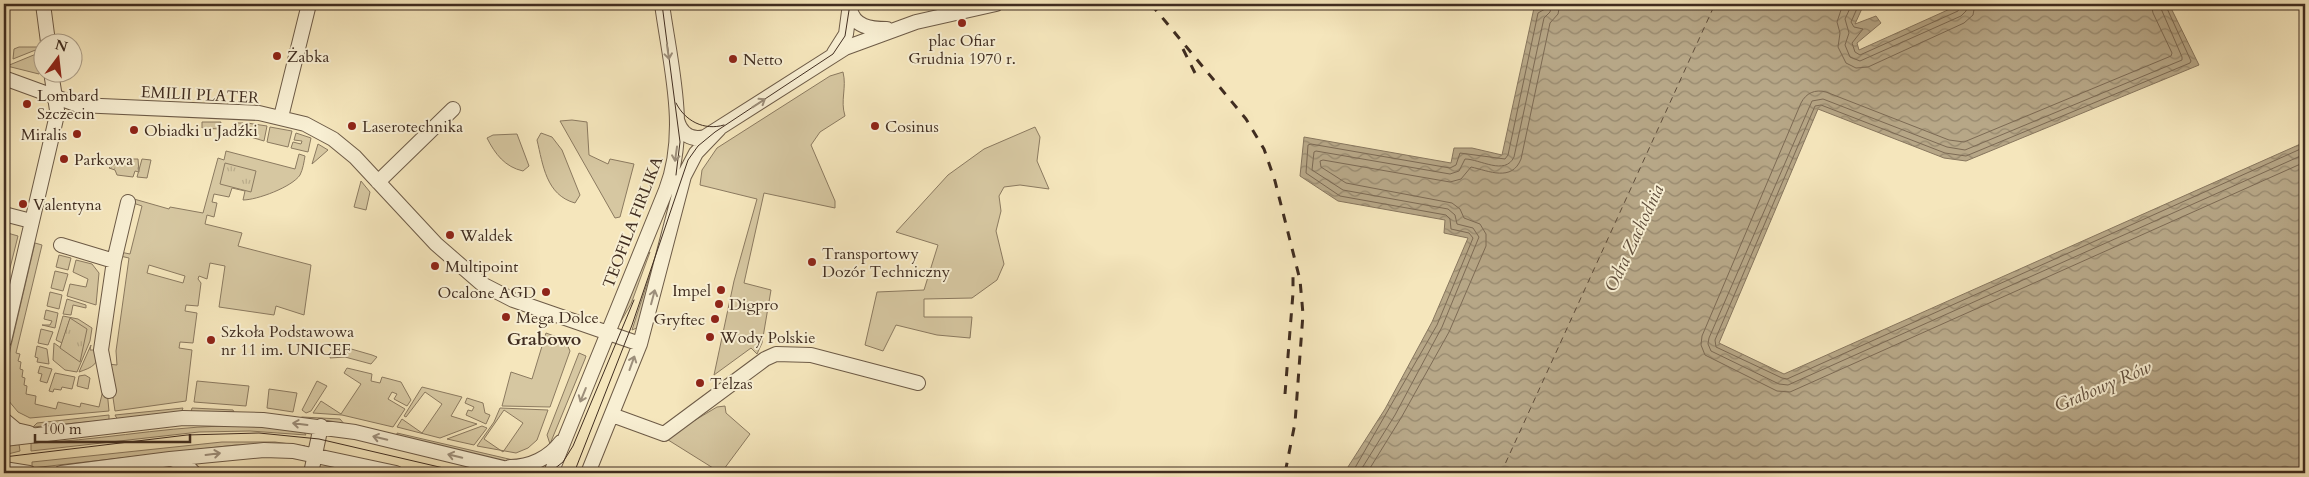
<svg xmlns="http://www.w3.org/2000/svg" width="2309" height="477" viewBox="0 0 2309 477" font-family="Cardo,serif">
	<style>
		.grass { fill: #d6c7a1; stroke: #8b7a60; fill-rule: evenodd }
		.park { fill: url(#park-tufts); stroke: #8b7a60 }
		.garden { fill: url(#garden-furrows); stroke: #8b7a60 }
		.water { fill: url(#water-waves); stroke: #87765e }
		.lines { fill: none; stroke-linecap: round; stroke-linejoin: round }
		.shore { stroke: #7c6a54; stroke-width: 1 }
		.ferry { stroke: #5e4c3a; stroke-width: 1; stroke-dasharray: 6 5; stroke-linecap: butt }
		.minor-casing { stroke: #6d5b47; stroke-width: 16 }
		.minor { stroke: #f8efd3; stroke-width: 14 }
		.tram { stroke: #402d20; stroke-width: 1 }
		.rail { stroke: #402d20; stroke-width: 3; stroke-dasharray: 9 9; stroke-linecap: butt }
		.oneway { stroke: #9c8e7a }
		.poi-dot { fill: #8f2418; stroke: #f8efd3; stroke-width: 2 }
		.labels { text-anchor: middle; stroke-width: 4; stroke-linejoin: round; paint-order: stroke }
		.poi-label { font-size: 16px; fill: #402d20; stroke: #f8efd3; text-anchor: start }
		.street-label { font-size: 16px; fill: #402d20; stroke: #f8efd3 }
		.water-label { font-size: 18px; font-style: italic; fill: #5e4c3a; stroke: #f8efd3 }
		.neighbourhood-label { font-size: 18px; font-weight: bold; fill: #402d20; stroke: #f8efd3 }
	</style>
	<defs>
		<pattern id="park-tufts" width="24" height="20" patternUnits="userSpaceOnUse" patternTransform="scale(1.25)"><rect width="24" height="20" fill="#d6c7a1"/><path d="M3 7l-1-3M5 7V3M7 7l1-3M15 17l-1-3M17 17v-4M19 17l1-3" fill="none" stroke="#b9ab8a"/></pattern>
		<pattern id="garden-furrows" width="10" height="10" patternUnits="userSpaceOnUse" patternTransform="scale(1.25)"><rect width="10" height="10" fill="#d6c7a1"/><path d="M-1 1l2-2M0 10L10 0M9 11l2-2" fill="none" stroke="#b9ab8a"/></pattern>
		<pattern id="water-waves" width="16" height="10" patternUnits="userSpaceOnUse" patternTransform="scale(1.25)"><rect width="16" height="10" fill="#b7a787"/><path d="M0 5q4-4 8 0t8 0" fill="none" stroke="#96886e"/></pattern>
	</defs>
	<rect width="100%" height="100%" fill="#f5e6bc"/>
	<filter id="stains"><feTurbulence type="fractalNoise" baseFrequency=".004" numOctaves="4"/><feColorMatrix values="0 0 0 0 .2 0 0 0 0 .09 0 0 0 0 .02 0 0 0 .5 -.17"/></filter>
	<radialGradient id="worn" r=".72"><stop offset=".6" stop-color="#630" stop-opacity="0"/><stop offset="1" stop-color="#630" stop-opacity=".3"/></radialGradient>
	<path class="grass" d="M19,47H38V49L13,59L14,49Z
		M41,52L42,69L39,74L7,66Z
		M843,72C847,88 840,100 845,116L820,132L811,145L835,201V208L764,193L744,283L771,290L762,343L757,354L751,348L714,375L734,281L757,199L700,185L702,170L717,148L830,76Z
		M572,120L587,122L589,155L608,164L610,159L634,164L620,217L615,218L560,121Z
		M202,122H221L219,129L202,128Z
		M234,123H243L241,134L232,133Z
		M247,123L267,126L264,141L244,135Z
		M270,127L292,131L288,147L267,142Z
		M1035,127L1040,137L1037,161L1049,189L1020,185L1004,187L999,196L1001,211L996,231L1004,264L997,280L972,298L924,299V317H972L970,338L937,335L896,325L883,351L865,345L877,292L924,290L938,245L896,232L948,175L984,149Z
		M296,133L311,138L308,152L291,148L293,142L301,144L302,141L294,140Z
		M541,133L552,137L562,150L580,195L575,203C546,195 543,165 537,140Z
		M517,134L529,166L523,171C505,167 495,154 487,138L493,135Z
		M318,144L328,150L312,164Z
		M226,151L295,169L299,154L305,156C304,162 303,169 300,175C292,187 257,200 243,200L245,191L232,188L229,197L214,194L212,202L217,203L214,217L207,215L205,224L242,233L238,246L311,265L304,315L276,306L274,315L219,307L225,266L210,263L207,279L199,276L198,279L201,283L198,306L186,305L185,311L197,313L193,343L180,342L179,348L192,350L186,401L115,411L108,364L117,365L116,351L129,258L120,256V252L130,254L142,206L133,203L134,199L169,209L170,207L203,213L218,158L224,160ZM149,265L185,276L183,283L147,273Z
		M142,159L151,160L147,178L137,177Z
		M361,181L370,192L366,210L354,207Z
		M4,232L18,236L4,292Z
		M35,243L42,245L16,353L20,354L18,361L21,362L20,369L23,370L22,377L25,378L24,385L27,386L26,394L36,396L35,404L56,409L58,402L80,407L81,403L99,407L103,390H107L109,411L30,418L18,412L8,400L4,386L10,350Z
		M650,252L631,304L620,323L646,255Z
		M59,255L71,258L68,270L56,267Z
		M656,256L657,258L639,327L632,330Z
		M76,260L92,264L99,273L96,305L67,296L70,284L86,287L88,279L73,272Z
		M55,271L68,274L63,291L51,288Z
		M50,292L62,295L59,309L47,306Z
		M67,299L86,305V308L73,305L71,315L63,314Z
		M46,310L58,313L55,328L42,325H50L52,321L44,319Z
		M63,316L78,319L92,328L90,341L77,372L65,370L53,360L54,343L61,348L70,319L62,343L56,340Z
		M41,329L53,332L48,345L38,343Z
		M546,333L565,340L570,351L550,407L502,406L511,372L532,379Z
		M334,344L372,355L377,357L371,364L345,357L330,358Z
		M91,345L90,350H99C98,365 93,367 79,372Z
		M37,346L47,349L49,364L37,362L38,358L35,357Z
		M579,353L586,356L585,359L550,444L547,435Z
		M40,366L52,369L47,383L40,381L42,374L38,373Z
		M347,368L372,374L371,381L380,383L382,377L401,382L411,400L407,406L394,399L397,394L392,392L388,399L405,409L393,427L342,415L313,413L321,401L341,414L361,384L344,373Z
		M55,373L75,377L72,389L62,387L61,390L54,389L53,392L49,391Z
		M85,375L90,378L88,389L77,386L79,376Z
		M197,381L249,386L246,406L194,402Z
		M317,381L327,386L311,411L306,413L302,410Z
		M422,387L462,397L451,416L477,424L440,438L397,427L402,419L422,433L442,404L425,392L406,417L404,416Z
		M269,389L297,393L293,412L267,408Z
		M467,398L483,403L485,413L490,415L486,424L466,415L468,410L472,411L474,407L465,403Z
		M725,406L726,413L750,434L721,473L665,438L717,407Z
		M183,408L181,413L118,419L116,417L115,415Z
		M192,408L233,410L234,412H191Z
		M500,408L548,410L537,440L528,448L516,453L477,446L494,422ZM504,410L523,423L503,452L484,439Z
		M109,415V420L33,427L37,423Z
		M302,417L340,419L345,425L300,418Z
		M221,426L271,427L304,432L306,435L250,431L199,432L31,451V443C94,441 157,428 221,426Z
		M482,426L487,428L474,445L447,439Z
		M397,433L513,460V462L502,461L397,436Z
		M222,442H275L305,446L236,445L32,468V462Z
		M19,444L20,451L4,455V447Z"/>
	<path class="park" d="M120,159H138L139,172L135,171L133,177L117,175L115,170L109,168L112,165L118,164Z
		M225,163L256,171L251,192L220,184Z
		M70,318L87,329L80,362L60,348Z"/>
	<path class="garden" d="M262,468L260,473H207Z"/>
	<path class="water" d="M1547,4H1864L1855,24L1876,16L1881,23L1857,43L1859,50L1961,4H2169L2199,65L1966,161L1944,158L1818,109L1719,343L1784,374L2305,142V473H1350L1346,470L1385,409L1432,322L1468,238L1444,233L1445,220L1338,201L1300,176L1304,137L1451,163L1454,148H1472L1502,155L1534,8Z"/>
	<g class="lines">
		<path class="shore" d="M1843,4L1837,22L1840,33L1838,47L1846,63L1856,68L1868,67L1964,23L1973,15L1975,4
			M1852,4L1845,19L1849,33L1845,45L1850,57L1860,61L1961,16L1966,11L1968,4
			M1859,4L1851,22L1854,27L1863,29L1852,43L1855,52L1860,55L1958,11L1961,4
			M2151,4L2153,13L2172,53L2171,56L1964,142L1949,140L1826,92C1815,89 1806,93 1801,103L1702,336L1701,345L1705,355L1777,391L1790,392L2305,162
			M2159,4L2182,57V60L1965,150L1947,147L1823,99L1812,101L1709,338L1708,344L1711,351L1779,384L1788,385L2305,154
			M2165,4L2191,61L2190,63L1966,156L1945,153L1821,105L1815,106L1715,340L1716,347L1782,378L1787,379L2305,147
			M1352,473L1437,325L1473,238L1469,233L1451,229L1450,219L1446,215L1340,196L1306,173L1308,145L1311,144L1450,168L1456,165L1460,153L1505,159L1508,155L1538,13L1545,9L1546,4
			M1359,473L1395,415L1442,327L1479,237L1473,228L1457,224L1455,215L1448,209L1343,190L1312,170L1314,152L1316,151L1450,174L1459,171L1465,159C1480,159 1505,176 1514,157L1544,18L1550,12L1552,4
			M1367,473L1401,418L1449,332L1486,246V234L1480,224L1464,218L1460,209L1452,203L1346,183L1321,167L1320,161L1323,160L1450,182L1461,179L1471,167C1489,171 1512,182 1521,159L1550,23L1558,14L1560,4"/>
		<path class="ferry" d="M1501,473L1715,4"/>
		<defs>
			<path id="minor" d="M43,4L48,42
				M850,8C853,27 871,29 887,29
				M834,53L846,34L850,4
				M4,78L78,105L259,113L305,124L333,139L355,157L436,244L482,284L513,300L640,344
				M281,117L309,4
				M677,120C681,134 691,141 705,137L845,48L916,22L996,4
				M378,182L453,109
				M4,214L31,221
				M61,245L114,261L101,350L109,391
				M114,261L128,202
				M4,341L56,119L57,110L51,72
				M612,415L664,434L765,359L776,354L811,355L918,383
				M4,420L16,430L29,433
				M4,439L183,418L263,420L355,432L524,473
				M171,459L185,464L194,473
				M510,467C530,467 549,458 561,442
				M4,469L29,473
				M61,473L170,459L264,450L293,451L396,473
				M311,473L321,426
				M551,473L666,190C689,131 670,64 662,4
				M588,473L640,344L684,176L696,153L719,129"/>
		</defs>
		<use href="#minor" class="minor-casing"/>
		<use href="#minor" class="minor"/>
		<path class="tram" d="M662,4L680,142L676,175
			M676,103C685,121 704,131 724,125
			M4,457L187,435L259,433L319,439L465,473
			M549,473L563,462L573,446L634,300
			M574,473L632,325L688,160L698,146L715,132L833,54L845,36L850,4"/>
		<path class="rail" d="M1151,4L1246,119L1264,149L1275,181L1300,280L1303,314L1295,423L1285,473
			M1183,49L1195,73
			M1285,394L1293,293V272"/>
	</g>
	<defs><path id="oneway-shaft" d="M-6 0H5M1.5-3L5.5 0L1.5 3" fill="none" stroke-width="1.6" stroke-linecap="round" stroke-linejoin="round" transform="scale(1.25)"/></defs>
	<g class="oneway">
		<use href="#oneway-shaft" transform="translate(668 52) rotate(82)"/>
		<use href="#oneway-shaft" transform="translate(759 103) rotate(-33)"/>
		<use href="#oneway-shaft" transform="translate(676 154) rotate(98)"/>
		<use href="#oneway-shaft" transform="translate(653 297) rotate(-75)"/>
		<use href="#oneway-shaft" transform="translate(632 363) rotate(-70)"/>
		<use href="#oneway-shaft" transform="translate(583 395) rotate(112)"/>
		<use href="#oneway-shaft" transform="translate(300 424) rotate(-173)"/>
		<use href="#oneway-shaft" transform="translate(380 438) rotate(-167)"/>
		<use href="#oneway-shaft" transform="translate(213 454) rotate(-7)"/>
		<use href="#oneway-shaft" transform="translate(455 456) rotate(-166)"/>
	</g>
	<g class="poi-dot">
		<circle cx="962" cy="23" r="5"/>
		<circle cx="277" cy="56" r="5"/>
		<circle cx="733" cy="59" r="5"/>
		<circle cx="27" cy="104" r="5"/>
		<circle cx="352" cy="126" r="5"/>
		<circle cx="875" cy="126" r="5"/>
		<circle cx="134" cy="130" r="5"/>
		<circle cx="77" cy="134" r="5"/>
		<circle cx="64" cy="159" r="5"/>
		<circle cx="23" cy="204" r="5"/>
		<circle cx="450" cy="235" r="5"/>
		<circle cx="812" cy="262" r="5"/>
		<circle cx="435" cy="266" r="5"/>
		<circle cx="721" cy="290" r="5"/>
		<circle cx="546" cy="292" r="5"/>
		<circle cx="719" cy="304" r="5"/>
		<circle cx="506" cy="317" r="5"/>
		<circle cx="715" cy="319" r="5"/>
		<circle cx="710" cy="337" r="5"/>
		<circle cx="211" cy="340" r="5"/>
		<circle cx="700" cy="383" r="5"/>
	</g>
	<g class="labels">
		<g class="poi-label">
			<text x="962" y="46" text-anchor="middle">plac Ofiar<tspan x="962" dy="18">Grudnia 1970 r.</tspan></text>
			<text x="287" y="62">Żabka</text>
			<text x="743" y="65">Netto</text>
			<text x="37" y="101">Lombard<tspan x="37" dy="18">Szczecin</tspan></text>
			<text x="362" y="132">Laserotechnika</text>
			<text x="885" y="132">Cosinus</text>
			<text x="144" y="136">Obiadki u Jadźki</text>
			<text x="67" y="140" text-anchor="end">Miralis</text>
			<text x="74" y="165">Parkowa</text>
			<text x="33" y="210">Valentyna</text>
			<text x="460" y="241">Waldek</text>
			<text x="822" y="259">Transportowy<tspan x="822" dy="18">Dozór Techniczny</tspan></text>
			<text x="445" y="272">Multipoint</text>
			<text x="711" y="296" text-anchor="end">Impel</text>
			<text x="536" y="298" text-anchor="end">Ocalone AGD</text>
			<text x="729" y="310">Digpro</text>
			<text x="516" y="323">Mega Dolce</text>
			<text x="705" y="325" text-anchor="end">Gryftec</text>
			<text x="221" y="337">Szkoła Podstawowa<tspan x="221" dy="18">nr 11 im. UNICEF</tspan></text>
			<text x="720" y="343">Wody Polskie</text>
			<text x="710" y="389">Telzas</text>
		</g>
		<g class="street-label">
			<text transform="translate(200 94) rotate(3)" y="6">EMILII PLATER</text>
			<text transform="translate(632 222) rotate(-69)" y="6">TEOFILA FIRLIKA</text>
		</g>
		<g class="water-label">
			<text transform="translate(1634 238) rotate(-65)" y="6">Odra Zachodnia</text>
			<text transform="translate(2103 386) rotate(-23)" y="6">Grabowy Rów</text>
		</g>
		<g class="neighbourhood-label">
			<text x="544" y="345">Grabowo</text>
		</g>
	</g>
	<rect width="2309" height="477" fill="none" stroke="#f5e6bc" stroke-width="20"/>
	<rect x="5" y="5" width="2299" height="467" fill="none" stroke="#402d20" stroke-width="2.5"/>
	<rect x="10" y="10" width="2289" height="457" fill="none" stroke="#402d20"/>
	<g transform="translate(58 58) rotate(15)"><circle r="24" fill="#f8efd3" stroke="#aea18b"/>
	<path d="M0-4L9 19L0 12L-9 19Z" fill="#8f2418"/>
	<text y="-8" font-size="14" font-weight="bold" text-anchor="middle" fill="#402d20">N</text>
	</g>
	<path d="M35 434v8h155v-8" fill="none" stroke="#402d20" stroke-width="2.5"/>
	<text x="42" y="434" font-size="15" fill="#402d20" stroke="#f8efd3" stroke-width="4" paint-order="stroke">100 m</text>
	<rect width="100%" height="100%" filter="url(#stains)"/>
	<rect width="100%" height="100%" fill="url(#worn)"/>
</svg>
